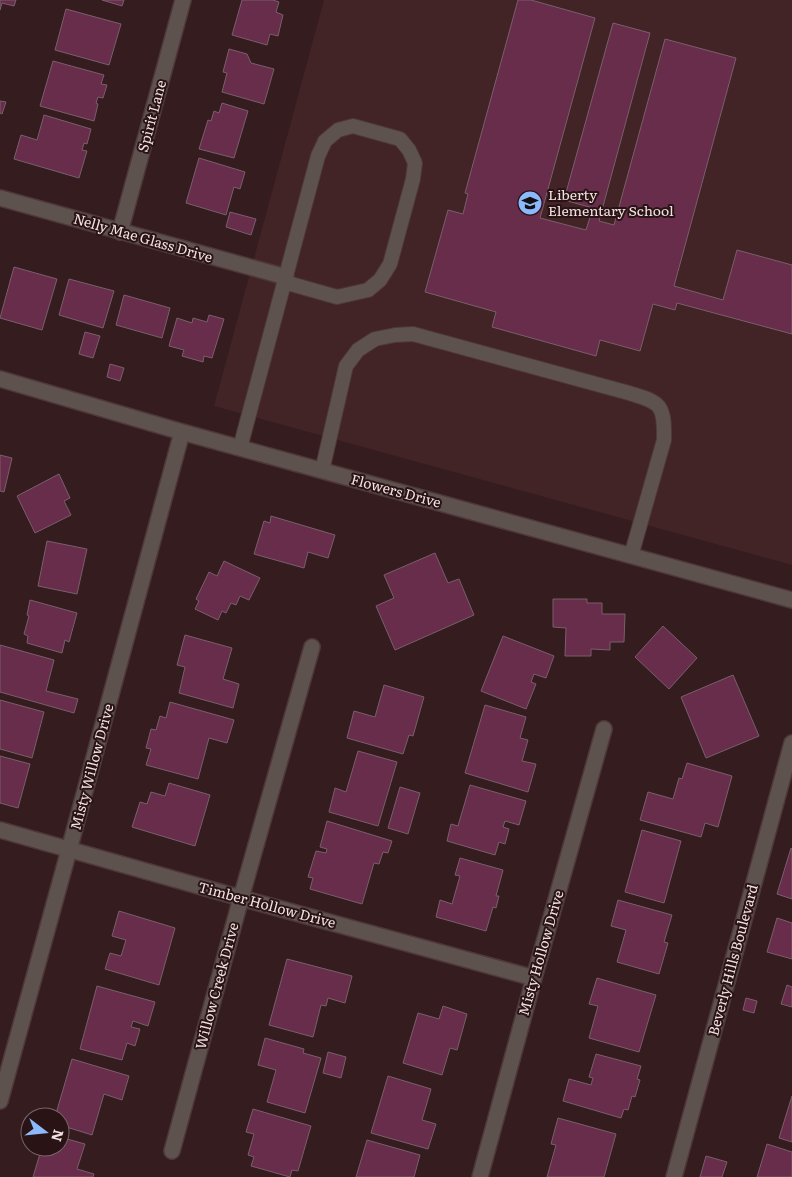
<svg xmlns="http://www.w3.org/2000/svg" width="792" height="1177" viewBox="0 0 792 1177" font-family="Literata,serif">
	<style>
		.built { fill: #422326 }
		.building { fill: #672d4b; stroke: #795f6b }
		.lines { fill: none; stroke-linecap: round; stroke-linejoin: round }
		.service-casing { stroke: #4f383a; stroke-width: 16 }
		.minor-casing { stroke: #4f383a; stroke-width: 18 }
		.tertiary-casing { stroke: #4f383a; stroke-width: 18 }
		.service { stroke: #5e524f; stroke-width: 14 }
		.minor { stroke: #5e524f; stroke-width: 15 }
		.tertiary { stroke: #5e524f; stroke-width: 15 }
		.labels { text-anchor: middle; stroke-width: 4; stroke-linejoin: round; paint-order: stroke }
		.street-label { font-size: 14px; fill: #f2e1e2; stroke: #291315 }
		.poi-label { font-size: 14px; fill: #f2e1e2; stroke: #291315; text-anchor: start }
	</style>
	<rect width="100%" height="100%" fill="#341c1f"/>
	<path class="built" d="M324,0H792V565L214,406Z"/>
	<path class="building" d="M0,0H16L14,6L2,3L0,10Z
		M102,0H124L122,6Z
		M242,0H273L279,2L276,12L283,15L278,36L270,34L267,45L232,35Z
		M518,0H531L595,18L540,218L586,230L593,208L564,200L613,23L650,33L599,221L614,225L665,39L736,58L674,286L723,300L737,250L792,265V334L677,303L675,310L653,304L640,351L600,340L596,356L492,327L496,312L425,292L448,210L463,214L468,194L465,193Z
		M66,9L121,24L109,65L55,50Z
		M229,49L247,54L251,63L274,69L264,104L222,92L227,73L223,72Z
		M53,61L104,75L101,84L107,85L103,98L98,97L96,103L98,104L94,121L40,106Z
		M0,101L6,102L2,114L0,113Z
		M222,103L248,111L234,158L199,149L208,120L211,121L214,111L219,113Z
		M44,115L91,129L87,144L84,143L82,150L87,151L79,178L14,159L21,135L37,140Z
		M199,158L245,172L240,189L234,187L226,215L186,203Z
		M230,212L256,219L251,235L226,227Z
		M14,267L57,279L42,330L0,318Z
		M69,279L114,291L103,328L59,315Z
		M124,295L170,308L162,338L116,325Z
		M209,315L224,319L212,358L204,356L203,362L182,356L184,350L169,346L177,318L192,323L193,318L207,322Z
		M85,332L100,336L93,358L79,354Z
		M110,364L124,368L120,381L107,377Z
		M0,455L12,458L4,492L0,491Z
		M59,474L70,498L64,501L71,515L35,533L17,496Z
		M271,516L335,535L328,558L308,552L304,568L254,554L264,521L270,523Z
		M47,541L87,549L77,594L38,586Z
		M435,553L448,583L459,579L474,615L395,650L376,606L394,598L384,575Z
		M224,561L260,578L249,600L240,596L236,605L231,603L226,613L222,611L218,620L195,609L199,601L196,599L209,572L217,576Z
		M553,599H587V603H602V614H625L624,642H610V650L591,649V656H565L566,628L553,627Z
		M30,600L77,613L69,642L65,640L62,653L27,643L28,636L24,634L29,616L27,615Z
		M663,626L697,658L669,689L635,657Z
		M185,635L232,648L223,679L239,684L233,708L179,693L185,667L177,665Z
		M503,636L554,656L546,678L534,674L531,682L536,684L526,709L481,691Z
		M0,645L54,660L46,691L78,699L74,713L0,692Z
		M733,675L759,736L706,758L681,697Z
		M384,685L424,697L413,736L409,735L403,754L347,738L354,711L375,717Z
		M0,700L44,712L32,758L0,749Z
		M170,702L234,720L227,743L209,738L198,779L146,765L151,749L146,748L151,729L156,730L160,716L166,718Z
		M485,705L526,717L520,738L528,740L522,761L536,764L528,792L465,773Z
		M358,751L397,762L378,826L329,812L335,788L346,792Z
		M0,756L30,764L18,808L0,803Z
		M687,763L732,776L718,827L705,823L701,837L640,820L648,792L673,799L679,778L682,779Z
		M169,783L210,795L195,846L132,827L140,802L147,804L151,792L165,796Z
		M470,785L526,801L519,825L505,821L503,827L509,829L505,844L499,842L495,855L447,841L451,824L458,826Z
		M400,787L420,793L408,834L388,828Z
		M327,821L392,841L388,853L383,852L379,864L374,863L362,904L310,889L313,878L308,877L316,851L326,853L327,849L320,847Z
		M642,830L681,841L664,903L625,892Z
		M791,848L792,849V899L777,894Z
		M460,858L503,870L496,896H499L496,908L493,907L486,931L436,917L440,900L452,904L460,876L455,875Z
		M618,900L672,915L664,942L668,943L659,974L617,962L626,930L611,926Z
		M119,911L175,928L159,985L105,969L110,953L121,956L126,940L112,936Z
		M777,918L792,923V959L767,952Z
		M287,959L352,976L345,1003L328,998L326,1006L321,1005L313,1037L269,1025Z
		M597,978L656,995L639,1052L589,1038L598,1006L589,1004Z
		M787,985L792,987V1007L781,1004Z
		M97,986L155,1002L148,1026L133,1021L131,1027L140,1029L135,1046L127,1043L122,1060L80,1049Z
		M746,998L757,1001L754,1013L743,1010Z
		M443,1006L467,1014L457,1050L450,1048L442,1075L403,1063L418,1013L439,1019Z
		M265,1038L304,1049L303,1053L321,1058L305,1113L267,1102L276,1070L258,1065Z
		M328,1052L346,1057L341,1078L323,1073Z
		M596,1054L641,1066L637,1079L640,1080L635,1097L632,1096L628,1110L624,1109L621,1118L563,1101L569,1079L591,1085L593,1078L589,1077Z
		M72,1059L129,1076L122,1100L104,1094L92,1135L60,1125V1117H55Z
		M388,1076L431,1089L422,1120L436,1124L428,1149L371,1133Z
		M792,1096V1142L779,1138Z
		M253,1109L311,1126L298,1171L292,1170L290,1177L251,1166L254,1157L248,1155L254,1134L246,1132Z
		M558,1118L616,1134L604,1177H547L556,1145L551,1144Z
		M60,1137L85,1144L77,1169L94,1174L93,1177H33L42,1147H60Z
		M367,1140L420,1155L414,1177H356Z
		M767,1144L792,1152V1177H757Z
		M706,1156L727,1162L722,1177H700Z"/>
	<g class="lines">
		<defs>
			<path id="service" d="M240,448L318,156L325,141L338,130L353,126L400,139L409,150L415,163L413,179L390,264L380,280L368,290L337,297L284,282
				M322,471L346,366L358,350L375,339L395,335L413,334L629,393C638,396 653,399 659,407C665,415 664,431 664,440L631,556"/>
			<path id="minor" d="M0,198L286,277
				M120,232L183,0
				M0,830L241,898L534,978
				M172,1151L241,898L312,647
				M480,1177L534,978L604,729
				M674,1177L792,743"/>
			<path id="tertiary" d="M0,379L182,432L792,600
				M0,1101L69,850L182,432"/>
		</defs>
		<use href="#service" class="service-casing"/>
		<use href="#minor" class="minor-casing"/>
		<use href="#tertiary" class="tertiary-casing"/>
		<use href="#service" class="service"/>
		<use href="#minor" class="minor"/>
		<use href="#tertiary" class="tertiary"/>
	</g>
	<defs>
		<symbol id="school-disc" viewBox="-11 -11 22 22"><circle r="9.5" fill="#8bb9fc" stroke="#291315"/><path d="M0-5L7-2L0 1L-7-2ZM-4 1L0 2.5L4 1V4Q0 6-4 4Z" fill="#111"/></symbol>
	</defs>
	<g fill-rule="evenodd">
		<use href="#school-disc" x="516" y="189" width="28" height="28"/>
	</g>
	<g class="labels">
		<g class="street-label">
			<text transform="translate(152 116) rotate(-75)" y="5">Spirit Lane</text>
			<text transform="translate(143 238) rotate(16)" y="5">Nelly Mae Glass Drive</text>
			<text transform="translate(396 491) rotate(15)" y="5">Flowers Drive</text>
			<text transform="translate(92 767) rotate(-75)" y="5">Misty Willow Drive</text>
			<text transform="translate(267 905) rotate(15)" y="5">Timber Hollow Drive</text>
			<text transform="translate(541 953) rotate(-74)" y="5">Misty Hollow Drive</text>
			<text transform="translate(733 960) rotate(-75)" y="5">Beverly Hills Boulevard</text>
			<text transform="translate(217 986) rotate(-75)" y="5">Willow Creek Drive</text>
		</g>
		<g class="poi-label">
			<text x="548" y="200">Liberty<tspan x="548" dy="16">Elementary School</tspan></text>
		</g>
	</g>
	<g transform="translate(45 1132) rotate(106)"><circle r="24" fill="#291315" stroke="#796567"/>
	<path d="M0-4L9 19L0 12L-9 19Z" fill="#8bb9fc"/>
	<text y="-8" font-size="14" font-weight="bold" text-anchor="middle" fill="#f2e1e2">N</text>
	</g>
</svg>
